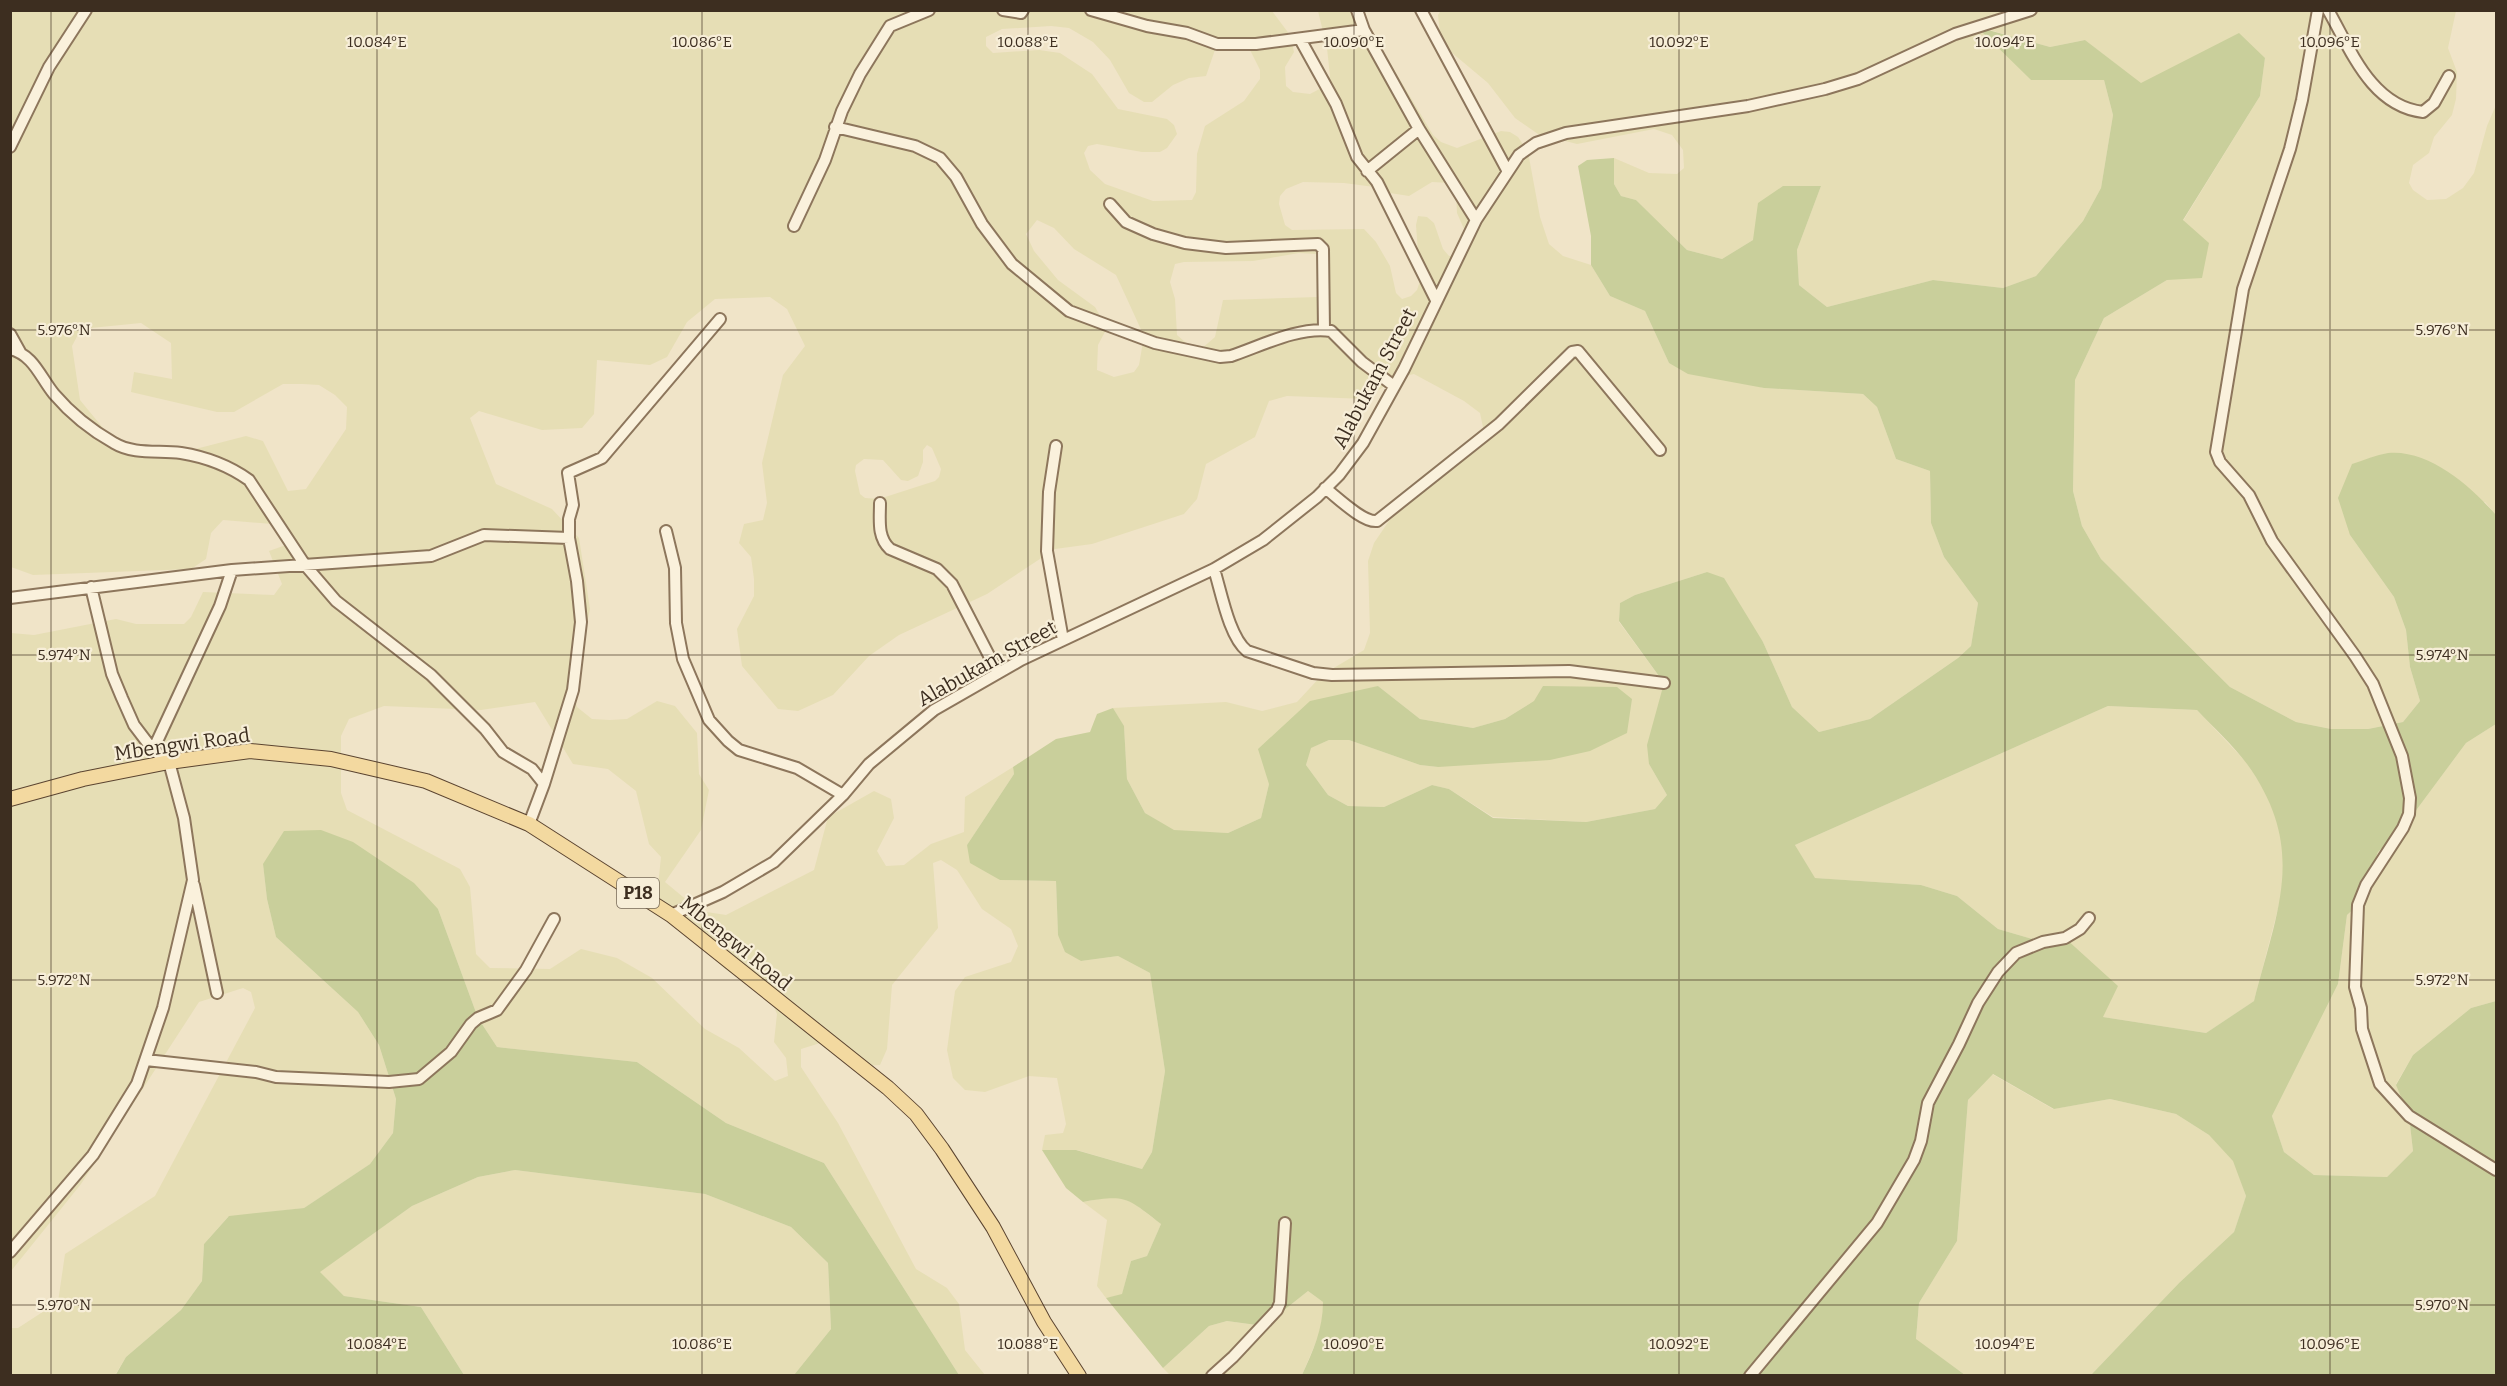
<svg xmlns="http://www.w3.org/2000/svg" width="2507" height="1386" viewBox="0 0 2507 1386" font-family="Bitter,serif">
	<style>
		.farmland { fill: #e6deb5; fill-rule: evenodd }
		.green { fill: #c9cf9b; fill-rule: evenodd }
		.lines { fill: none; stroke-linecap: round; stroke-linejoin: round }
		.minor-casing { stroke: #8d765c; stroke-width: 14 }
		.major-casing { stroke: #5b4430; stroke-width: 16 }
		.minor { stroke: #faf1dc; stroke-width: 10 }
		.major { stroke: #f3d9a0; stroke-width: 14 }
		.ticks { fill: none; stroke: #3d2e20; stroke-width: 1.5; stroke-opacity: 0.45 }
		.labels { text-anchor: middle; stroke-width: 4.5; stroke-linejoin: round; paint-order: stroke }
		.shield { fill: #f7eed8; stroke: #756857; stroke-width: 1.5 }
		.shield-label { font-size: 18px; font-weight: bold; fill: #3d2e20 }
		.street-label { font-size: 20px; fill: #3d2e20; stroke: #f7eed8 }
		.ticks-label { font-size: 15px; text-anchor: middle; fill: #3d2e20; stroke: #f7eed8; stroke-width: 4.5; stroke-linejoin: round; paint-order: stroke }
	</style>
	<rect width="100%" height="100%" fill="#f0e4c8"/>
	<path class="farmland" d="M1441,10L2456,11L2448,48L2457,72L2456,99L2452,115L2434,137L2429,153L2413,165L2409,183L2413,190L2427,200L2446,199L2463,188L2474,173L2487,126L2496,105V515L2485,502L2350,535L2394,597L2406,630L2410,667L2420,701L2403,722L2368,729H2331L2296,722L2230,687L2101,559L2082,526L2073,491L2075,380L2104,318L2167,280L2183,221L2260,96L2265,58L2141,84L2085,40L2050,47L1979,27L2031,80H2104L2113,115L2101,188L2083,221L2036,276L2003,288L1933,280L1827,307L1799,285L1797,250L1821,186L1753,240L1722,259L1687,250L1636,200L1621,196L1614,184V158L1649,173L1677,174L1684,168L1683,150L1672,135L1654,129L1577,144L1538,134L1515,118L1488,83L1451,52L1440,35L1438,15Z
		M11,11H1272L1290,35L1294,52L1285,67L1286,86L1293,92L1310,94L1327,85L1330,76L1327,48L1318,11H1359L1433,135L1441,142L1457,148L1501,131L1510,132L1518,137L1528,152L1540,217L1549,244L1563,256L1591,265L1610,296L1645,311L1669,363L1764,388L1863,394L1877,407L1896,459L1930,471L1931,523L1944,557L1978,603L1971,646L1958,658L1870,719L1819,732L1792,707L1763,642L1707,572L1635,595L1620,603L1619,622L1664,683L1649,764L1667,795L1655,809L1586,822L1493,817L1449,789L1432,785L1384,807L1348,806L1328,795L1306,765L1310,748L1329,740H1349L1420,765L1438,767L1534,701L1505,719L1473,728L1420,719L1378,686L1269,784L1261,818L1228,833L1174,831L1145,813L1127,779L1124,727L1113,708L1226,702L1262,711L1297,702L1322,675L1364,650L1370,633L1368,561L1374,543L1405,497L1484,432L1480,413L1464,401L1414,374L1396,378L1366,399L1287,396L1269,401L1255,437L1206,464L1197,499L1184,514L1092,544L1055,549L987,594L899,635L869,656L833,695L798,711L778,709L742,666L737,629L754,596V579L751,557L739,543L744,524L763,520L767,503L762,463L783,375L805,346L787,309L770,297L715,299L687,322L667,357L650,365L597,360L594,414L582,428L542,430L479,411L470,418L496,484L552,509L579,538L590,609L573,690L577,707L592,719L610,720L627,719L657,701L675,706L697,733L699,774L709,790L701,830L665,882L700,911L726,915L814,870L828,817L874,791L891,799L894,818L877,851L886,866L904,865L931,844L964,832L965,797L1013,767L1014,774L967,845L1000,880L1056,881L1058,935L1081,961L1118,956L1150,973L1165,1071L1152,1152L1142,1169L1077,1150H1042L1045,1135L1063,1133L1066,1124L1057,1078L1029,1076L985,1092L965,1090L953,1078L947,1050L955,991L965,977L1011,962L1018,946L1011,929L982,909L957,870L941,860L933,863L938,928L892,985L887,1049L880,1065L863,1066L830,1040L801,1049V1067L838,1123L916,1269L947,1288L959,1304L965,1350L985,1375H959L824,1163L726,1123L637,1062L497,1047L478,1018L438,909L263,864L267,899L276,937L358,1012L379,1045L396,1099L393,1133L370,1164L304,1208L228,1217L204,1244L202,1281L181,1310L126,1357L115,1375H11V1328H18L58,1302L65,1254L155,1196L255,1008L251,992L243,988L199,1002L81,1184L11,1271V633L34,635L116,619L136,624H184L191,617L203,592L274,595L282,584L269,551L286,545L285,525L223,520L211,533L206,559L191,569L33,575L11,567ZM1051,26L1069,28L1093,42L1110,60L1129,93L1144,102H1152L1173,85L1189,78L1206,76L1217,44L1248,46L1260,70V79L1244,101L1205,126L1197,154L1196,192L1192,200L1153,201L1105,184L1090,170L1084,153L1088,146L1097,144L1142,152H1160L1167,148L1177,134L1174,125L1167,119L1118,109L1092,74L1060,53L1039,50L993,53L986,46V37L1002,29ZM1303,182L1344,183L1382,188L1390,193L1409,196L1432,182L1450,183L1456,194L1457,213L1464,229L1462,248L1458,255L1449,256L1443,249L1434,223L1427,217L1418,216L1416,225L1420,281L1417,290L1411,296L1402,299L1396,293L1390,266L1376,242L1364,229L1292,230L1285,225L1279,204L1280,196L1286,189ZM1037,220L1054,228L1074,249L1116,275L1144,336L1139,365L1134,372L1114,377L1097,370L1098,345L1107,328L1095,307L1058,280L1034,251L1026,234ZM1299,253L1317,254L1324,265V290L1318,297L1223,300L1215,337L1200,350L1192,348L1177,335L1175,299L1170,282L1175,264L1184,262L1253,261ZM141,323L171,343L172,379L134,372L131,392L217,412H234L283,384H303L319,385L335,395L347,407L346,429L306,489L288,491L263,441L246,436L180,453L117,445L80,400L72,346L81,329ZM927,445L932,448L941,469L939,477L935,481L879,499L865,498L860,494L855,471L856,465L864,459L883,460L901,480L908,481L918,476L923,462V450ZM535,702L573,764L608,769L636,791L649,844L661,857L656,905L725,969L771,1000L777,1014L774,1042L786,1058L788,1076L775,1081L739,1048L705,1029L652,978L617,958L581,949L550,969L490,968L476,954L470,887L460,869L347,810L341,793V736L349,719L384,706L481,710Z
		M2108,706L2197,710L2246,762L2265,791L2279,824L2284,859L2281,897L2254,1001L2206,1033L2103,1017L2043,942L1998,929L1957,896L1921,885L1814,878L1795,845Z
		M2496,724V1001L2471,1008L2413,1055L2396,1084L2409,1116L2413,1151L2387,1177L2314,1175L2284,1152L2272,1116L2338,984L2347,915L2358,905L2378,852L2403,828L2466,743Z
		M1992,1074L2053,1109L2110,1099L2176,1114L2209,1135L2234,1161L2246,1196L2234,1232L2179,1283L2091,1375H1965L1916,1340L1919,1303L1957,1241L1968,1100Z
		M515,1170L705,1194L791,1227L828,1263L831,1329L794,1375H464L421,1307L344,1296L319,1272L412,1206L478,1177Z
		M1114,1196L1132,1202L1161,1224L1147,1256L1131,1261L1122,1295L1106,1298L1097,1286L1107,1220L1083,1202Z
		M1308,1291L1323,1302V1320L1318,1337L1302,1375L1234,1374L1170,1375L1163,1368L1209,1326L1227,1321L1264,1326Z"/>
	<path class="green" d="M1977,27L2050,47L2085,40L2141,83L2239,33L2265,58L2260,96L2183,220L2209,243L2202,278L2167,280L2104,318L2075,380L2073,491L2082,526L2101,559L2230,687L2296,722L2331,729H2368L2403,722L2420,701L2410,667L2406,630L2394,597L2350,535L2338,498L2352,464C2364,460 2376,455 2388,453C2429,449 2472,487 2496,515V724L2466,743L2403,828L2378,852L2358,905L2347,915L2338,984L2272,1116L2284,1152L2314,1175L2387,1177L2413,1151L2409,1116L2396,1085L2413,1055L2471,1008L2496,1001V1375H2091L2179,1283L2234,1232L2246,1196L2233,1161L2209,1135L2176,1114L2110,1099L2054,1109L1993,1074L1968,1100L1957,1241L1919,1303L1916,1339L1965,1375H1302C1313,1351 1323,1329 1323,1302L1308,1291L1264,1326L1227,1321L1209,1326L1163,1368L1106,1298L1122,1294L1131,1261L1147,1256L1161,1224C1127,1198 1127,1194 1083,1202L1066,1188L1042,1150H1076L1142,1169L1152,1152L1165,1071L1150,973L1118,956L1081,961L1065,952L1058,935L1056,881L1000,880L970,863L967,845L1014,774L1013,767L1056,739L1090,732L1097,714L1113,708L1124,726L1127,779L1145,813L1174,830L1228,833L1261,818L1269,784L1258,749L1310,701L1378,686L1420,719L1473,728L1505,719L1534,701L1543,686L1617,687L1632,699L1627,733L1590,751L1550,760L1438,767L1420,765L1349,740H1329L1311,748L1306,765L1328,795L1348,806L1384,807L1432,785L1449,789L1493,818L1586,822L1655,809L1667,795L1649,764L1647,745L1664,683L1619,621L1620,603L1635,595L1707,572L1724,578L1763,642L1792,707L1819,732L1870,719L1958,658L1971,646L1978,603L1944,557L1931,523L1930,471L1896,459L1877,407L1863,394L1764,388L1688,374L1669,363L1645,311L1610,296L1591,265V236L1578,166L1587,160L1614,158V184L1621,196L1636,200L1687,250L1722,259L1753,240L1758,203L1783,186H1821L1797,250L1799,285L1827,307L1933,280L2003,288L2036,276L2083,221L2101,188L2113,115L2104,80H2031ZM2108,706L2197,710C2213,727 2233,745 2247,764C2308,849 2277,910 2254,1001L2206,1033L2103,1017L2118,986L2065,938L2043,942L1998,929L1957,896L1921,885L1815,878L1795,845Z
		M321,830L353,842L414,883L438,909L478,1018L497,1047L637,1062L726,1123L824,1163L959,1375H794L831,1329L828,1263L791,1227L705,1194L515,1170L478,1177L412,1206L320,1272L344,1296L421,1307L464,1375L115,1376L126,1357L181,1310L202,1281L204,1244L229,1216L304,1208L370,1164L393,1133L396,1099L379,1045L358,1012L276,937L267,899L263,864L284,831Z"/>
	<g class="lines">
		<defs>
			<path id="minor" d="M1003,10L1021,13L1023,10
				M1091,10L1147,26L1187,33L1217,44H1256L1364,30
				M1357,10L1364,30L1419,129L1476,220
				M1421,10L1507,170
				M2318,10L2302,100L2290,149L2243,289L2216,452L2220,462L2249,495L2272,541L2355,656L2373,684L2402,756L2410,798L2409,814L2403,828L2366,885L2358,905L2355,987L2361,1008L2362,1029L2380,1084L2409,1116L2496,1170
				M2328,10C2351,50 2371,106 2423,112L2434,103L2449,76
				M1300,39L1336,104L1357,157L1377,182L1436,300
				M835,127L915,146L940,158L956,177L982,224L1012,264L1069,311L1155,343L1220,357L1231,356C1261,346 1299,326 1331,331L1362,362L1394,386
				M10,147L49,67L86,10
				M1367,171L1419,129
				M1110,204L1126,222L1153,234L1185,243L1226,248L1318,244L1323,249L1324,330
				M794,226L825,160L842,111L860,74L890,26L929,10
				M10,334L20,352
				M10,349C34,355 40,377 54,394C71,414 91,430 114,443C134,455 159,450 181,453C206,457 228,465 249,480L305,565L336,601L431,675L485,729L503,752L532,769L544,784L529,824
				M1056,446L1049,492L1047,551L1063,640
				M1325,488C1337,497 1363,523 1377,521L1499,424L1572,352L1578,351L1660,450
				M880,503C880,520 877,537 890,549L937,569L952,584L998,673
				M666,531L675,568L676,623L683,659L709,720L728,741L739,750L797,768L843,795
				M1214,569C1221,591 1229,637 1247,651L1313,673L1332,675L1569,671L1664,683
				M10,598L232,570L431,556L484,535L569,538
				M153,750L220,606L232,570
				M544,784L573,690L581,622L577,581L569,538V519L573,505L568,473L602,458L720,319
				M194,885L217,993
				M671,915L723,892L774,862L843,795L869,764L934,710L1021,660L1214,569L1263,540L1317,497L1339,475L1363,443L1404,369L1476,220L1519,155L1536,143L1566,133L1748,106L1825,89L1858,79L1955,34L2031,10
				M146,1060L256,1072L276,1077L389,1082L419,1079L451,1052L471,1024L478,1018L497,1010L526,970L554,919
				M10,1252L93,1155L137,1084L163,1008L193,880L184,818L169,762L153,750L134,725L122,698L112,674L91,587
				M1212,1376L1233,1357L1277,1310L1280,1303L1285,1223
				M1750,1376L1877,1223L1914,1160L1921,1141L1928,1103L1959,1044L1978,1003L1998,972L2016,953L2043,942L2065,938L2080,929L2089,918"/>
			<path id="major" d="M10,799L83,779L169,762L250,751L331,759L426,781L529,824L671,915L888,1088L916,1114L942,1149L993,1227L1044,1322L1079,1376"/>
		</defs>
		<use href="#minor" class="minor-casing"/>
		<use href="#major" class="major-casing"/>
		<use href="#minor" class="minor"/>
		<use href="#major" class="major"/>
	</g>
	<path class="ticks" d="M51,10V1376M377,10V1376M702,10V1376M1028,10V1376M1354,10V1376M1679,10V1376M2005,10V1376M2330,10V1376M10,330H2496M10,655H2496M10,980H2496M10,1305H2496"/>
	<g class="labels">
		<rect class="shield" x="617" y="878" width="42" height="30" rx="4.5"/>
		<g class="shield-label">
			<text x="638" y="899">P18</text>
		</g>
		<g class="street-label">
			<text transform="translate(1374 378) rotate(-62)" y="7">Alabukam Street</text>
			<text transform="translate(987 663) rotate(-29)" y="7">Alabukam Street</text>
			<text transform="translate(182 744) rotate(-8)" y="7">Mbengwi Road</text>
			<text transform="translate(736 943) rotate(39)" y="7">Mbengwi Road</text>
		</g>
	</g>
	<g class="ticks-label">
		<text x="377" y="47">10.084°E</text>
		<text x="702" y="47">10.086°E</text>
		<text x="1028" y="47">10.088°E</text>
		<text x="1354" y="47">10.090°E</text>
		<text x="1679" y="47">10.092°E</text>
		<text x="2005" y="47">10.094°E</text>
		<text x="2330" y="47">10.096°E</text>
		<text x="64" y="335">5.976°N</text>
		<text x="2442" y="335">5.976°N</text>
		<text x="64" y="660">5.974°N</text>
		<text x="2442" y="660">5.974°N</text>
		<text x="64" y="985">5.972°N</text>
		<text x="2442" y="985">5.972°N</text>
		<text x="64" y="1310">5.970°N</text>
		<text x="2442" y="1310">5.970°N</text>
		<text x="377" y="1349">10.084°E</text>
		<text x="702" y="1349">10.086°E</text>
		<text x="1028" y="1349">10.088°E</text>
		<text x="1354" y="1349">10.090°E</text>
		<text x="1679" y="1349">10.092°E</text>
		<text x="2005" y="1349">10.094°E</text>
		<text x="2330" y="1349">10.096°E</text>
	</g>
	<rect width="2507" height="1386" fill="none" stroke="#3d2e20" stroke-width="24"/>
</svg>
